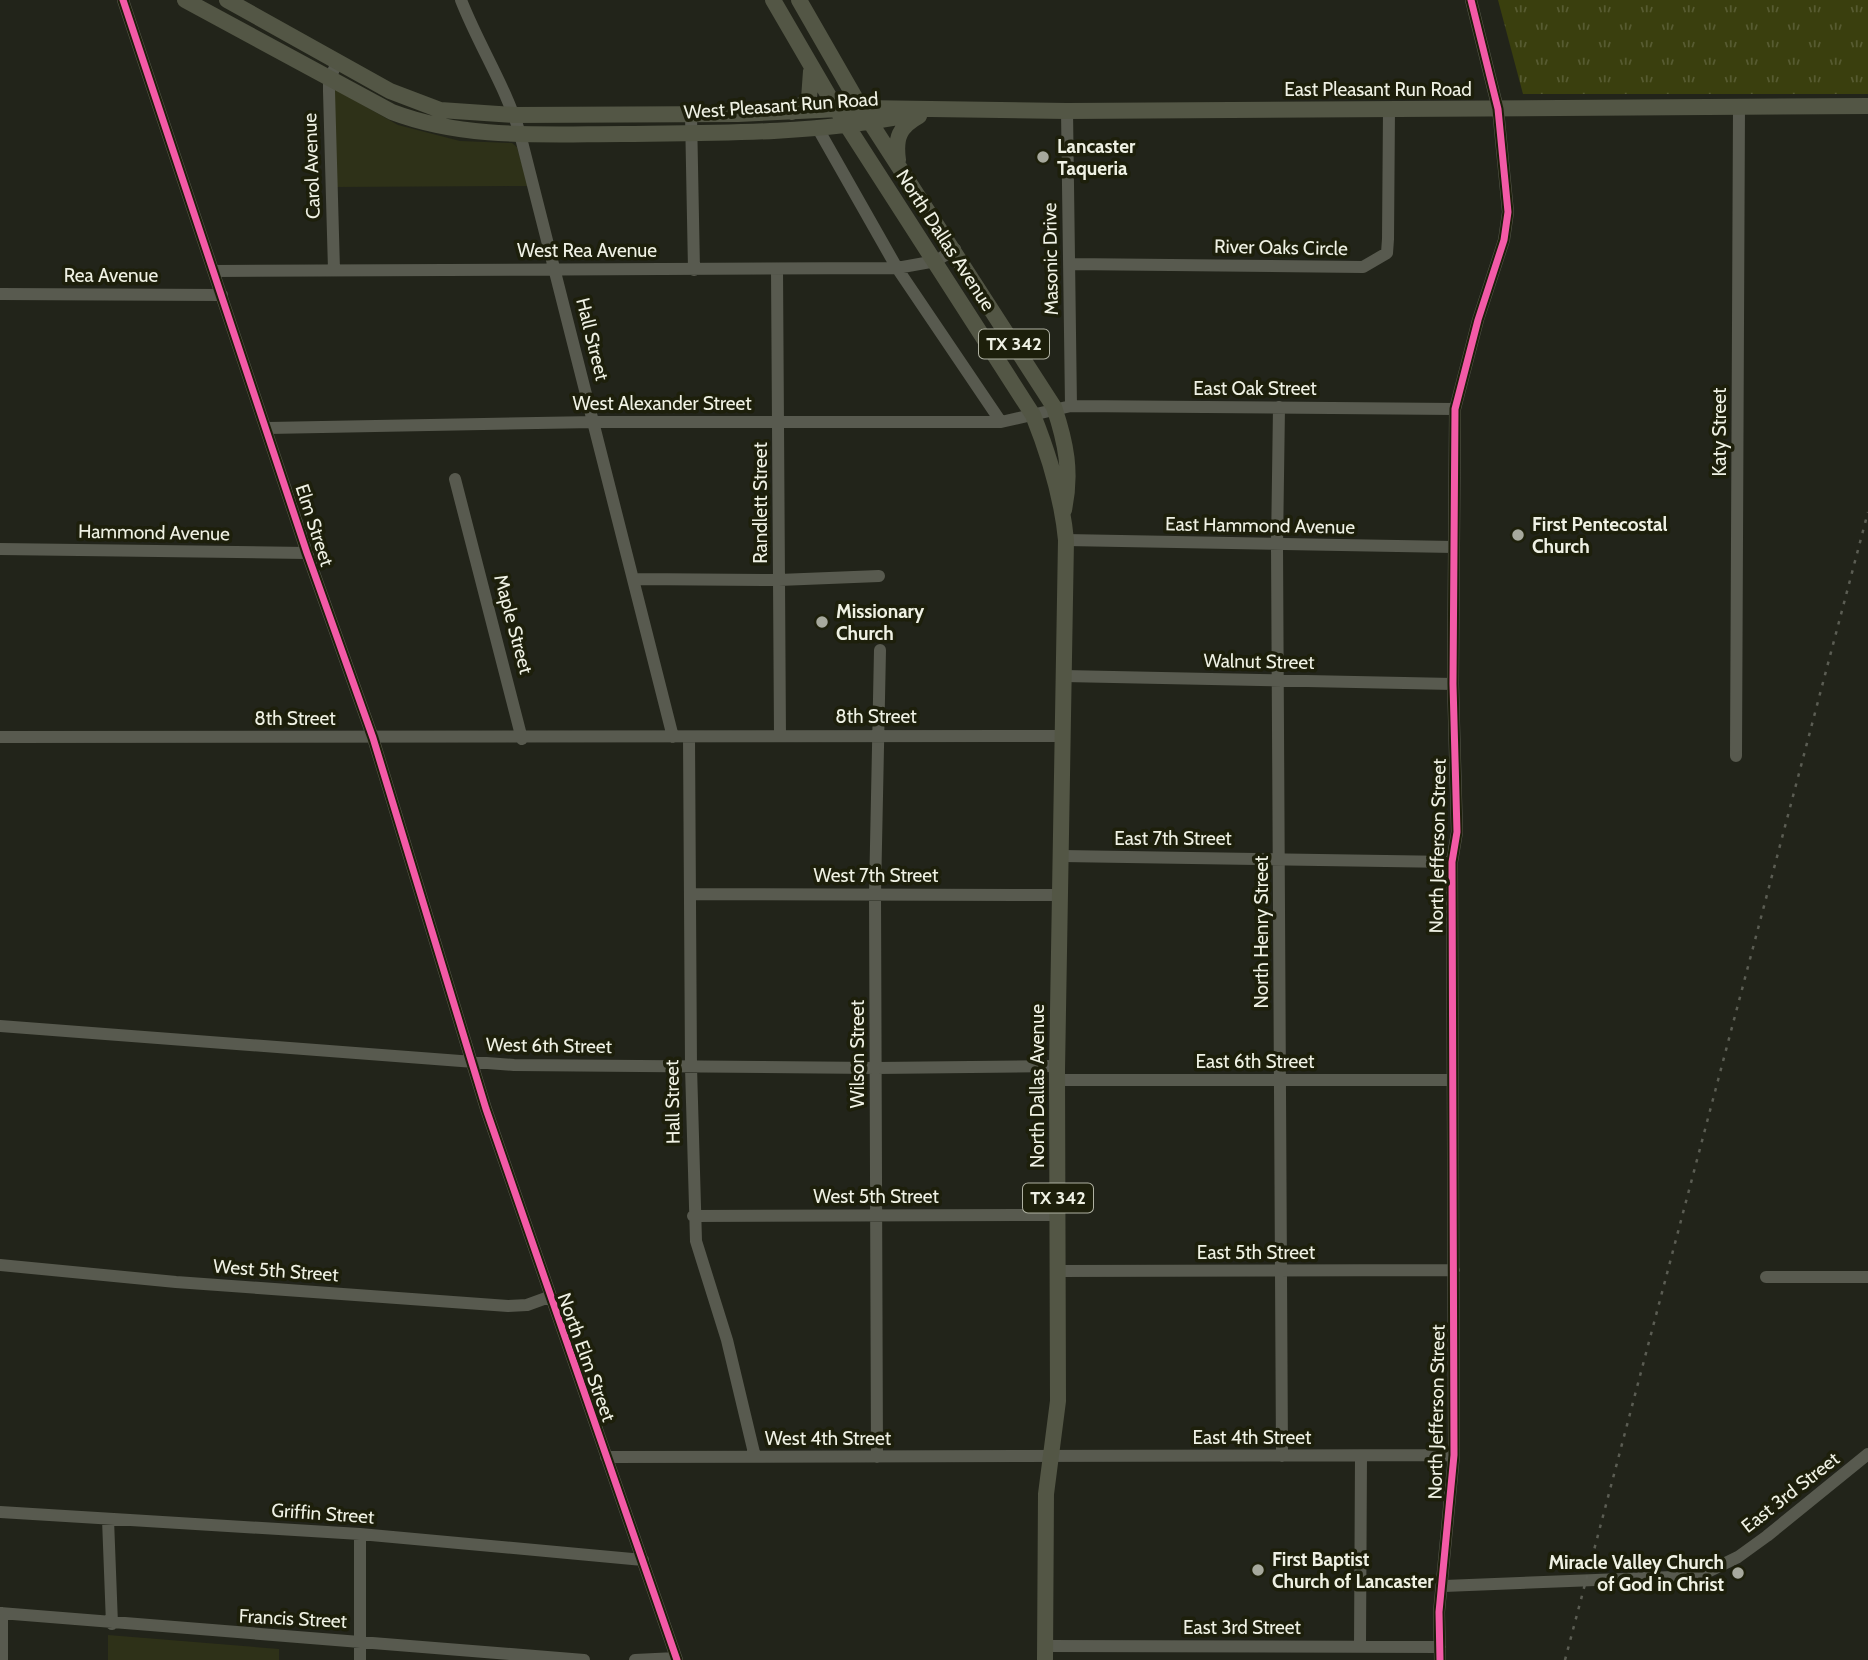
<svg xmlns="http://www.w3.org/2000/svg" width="1868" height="1660" viewBox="0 0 1868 1660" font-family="Cabin,sans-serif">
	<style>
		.built { fill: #2e3118 }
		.grass { fill: url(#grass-tufts) }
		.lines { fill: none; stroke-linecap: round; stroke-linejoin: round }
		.minor { stroke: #585a4f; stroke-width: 12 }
		.major { stroke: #535645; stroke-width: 16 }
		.rail { stroke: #5b5d53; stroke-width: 2.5; stroke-dasharray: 3.5 7; stroke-linecap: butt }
		.cycleway-casing { stroke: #1d1f0b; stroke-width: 11 }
		.cycleway { stroke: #f35aa7; stroke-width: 7 }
		.poi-dot { fill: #a7a99d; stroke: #1d1f0b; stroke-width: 2.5 }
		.labels { text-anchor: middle; stroke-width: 7; stroke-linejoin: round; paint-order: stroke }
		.shield { fill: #1d1f0b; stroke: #b0b2a3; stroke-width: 2 }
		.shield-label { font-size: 18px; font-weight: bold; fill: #eff1e4 }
		.street-label { font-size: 19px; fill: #eff1e4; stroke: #1d1f0b }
		.poi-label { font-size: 19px; font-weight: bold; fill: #eff1e4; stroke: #1d1f0b; text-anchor: start }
	</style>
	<defs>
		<pattern id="grass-tufts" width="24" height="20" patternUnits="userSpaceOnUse" patternTransform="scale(1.75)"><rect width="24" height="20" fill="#3a3f0e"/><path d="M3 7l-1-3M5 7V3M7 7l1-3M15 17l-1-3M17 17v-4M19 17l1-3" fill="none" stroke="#575b31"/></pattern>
	</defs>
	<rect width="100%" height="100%" fill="#22241a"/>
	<path class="built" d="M333,88L398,125L460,141L512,143L517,147L528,186L335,187Z
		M108,1635L279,1649V1660H108Z"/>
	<path class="grass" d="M1498,0H1868V94H1523Z"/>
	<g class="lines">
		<path class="minor" d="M123,0L307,553L373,738L486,1109L677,1660
			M461,0C479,46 506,87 520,134L673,737
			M1067,111L1071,406
			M691,114L694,270
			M817,127L897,268L1001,422
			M1069,264L1363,267L1387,253L1388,239L1389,109
			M334,270L329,91V80L337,63
			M777,270L780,736
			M214,271L897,268L936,261L955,249
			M0,294L222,295
			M1279,407L1277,546L1282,1456
			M268,428L594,422H1001L1071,406L1455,409
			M455,479L522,739
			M1066,540L1454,547
			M0,549L307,553
			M634,579L779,580L879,576
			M1064,676L1453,684
			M0,737L1062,736
			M689,737L691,1067L696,1241L727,1340L755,1457
			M1736,756L1739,107
			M1062,856L1452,862
			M691,894L1061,895
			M0,1026L514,1065L876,1068L1057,1066
			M1057,1080H1452
			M693,1216L1058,1215
			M0,1265L176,1282L508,1306L527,1305L549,1297
			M1057,1271L1454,1270
			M1766,1277H1868
			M606,1457L1454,1455
			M877,1457L875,894L880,650
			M0,1512L360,1534L643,1560
			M108,1519L112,1624
			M360,1534V1660
			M1444,1586L1699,1576L1738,1557L1767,1536L1868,1454
			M0,1613L584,1660
			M1045,1646L1440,1647
			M1360,1647L1361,1456
			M2,1660V1613
			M635,1660L676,1658
			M1440,1660L1439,1612L1454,1455L1452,862L1457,832L1453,684L1455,409L1478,320L1504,240L1508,212L1498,109L1471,0"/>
		<path class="major" d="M185,0L392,112C466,140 544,134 623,134C716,133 812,134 904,116
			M227,0L390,91L440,110L514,115L738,114L861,108L1067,111L1868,106
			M773,0L837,110L1033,415C1049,455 1062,498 1066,540L1057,1070L1058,1401L1046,1494L1045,1660
			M799,0L861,108L1054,407C1066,443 1072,472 1064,510
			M792,112L809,99L811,71
			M898,160C895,138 899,127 919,116"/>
		<path class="rail" d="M1565,1660L1868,512"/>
		<defs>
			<path id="cycleway" d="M123,0L307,553L373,738L486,1109L677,1660
				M1440,1660L1439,1612L1454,1455L1452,862L1457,832L1453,684L1455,409L1478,320L1504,240L1508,212L1498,109L1471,0"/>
		</defs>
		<use href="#cycleway" class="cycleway-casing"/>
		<use href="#cycleway" class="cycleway"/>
	</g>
	<g class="poi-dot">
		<circle cx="1043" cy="157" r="7"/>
		<circle cx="1518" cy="535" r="7"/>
		<circle cx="822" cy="622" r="7"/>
		<circle cx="1258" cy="1570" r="7"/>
		<circle cx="1738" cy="1573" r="7"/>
	</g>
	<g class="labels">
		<g class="shield">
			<rect x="979" y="329.5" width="70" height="29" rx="5"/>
			<rect x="1023" y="1183.5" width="70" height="29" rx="5"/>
		</g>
		<g class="shield-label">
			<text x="1014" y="350">TX 342</text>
			<text x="1058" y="1204">TX 342</text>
		</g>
		<g class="street-label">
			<text x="1378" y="96">East Pleasant Run Road</text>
			<text transform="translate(781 105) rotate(-4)" y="7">West Pleasant Run Road</text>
			<text transform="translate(311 166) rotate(-92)" y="7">Carol Avenue</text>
			<text transform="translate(946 240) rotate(57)" y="7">North Dallas Avenue</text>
			<text transform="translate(1281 247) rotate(1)" y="7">River Oaks Circle</text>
			<text x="587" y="257">West Rea Avenue</text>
			<text transform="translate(1050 259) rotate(-91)" y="7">Masonic Drive</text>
			<text x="111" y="282">Rea Avenue</text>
			<text transform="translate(593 339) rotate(76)" y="7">Hall Street</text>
			<text x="1255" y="395">East Oak Street</text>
			<text x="662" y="410">West Alexander Street</text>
			<text transform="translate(1719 432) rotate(-90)" y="7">Katy Street</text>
			<text transform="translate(760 503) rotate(-90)" y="7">Randlett Street</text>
			<text transform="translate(315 525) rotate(72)" y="7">Elm Street</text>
			<text transform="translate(1260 525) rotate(1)" y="7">East Hammond Avenue</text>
			<text transform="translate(154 532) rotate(1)" y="7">Hammond Avenue</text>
			<text transform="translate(514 624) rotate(75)" y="7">Maple Street</text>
			<text transform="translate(1259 661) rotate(1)" y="7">Walnut Street</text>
			<text x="876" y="723">8th Street</text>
			<text x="295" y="725">8th Street</text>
			<text x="1173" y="845">East 7th Street</text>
			<text transform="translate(1437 846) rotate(-89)" y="7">North Jefferson Street</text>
			<text x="876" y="882">West 7th Street</text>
			<text transform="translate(1261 932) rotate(-90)" y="7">North Henry Street</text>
			<text transform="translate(549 1045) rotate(1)" y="7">West 6th Street</text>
			<text transform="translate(857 1054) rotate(-90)" y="7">Wilson Street</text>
			<text x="1255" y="1068">East 6th Street</text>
			<text transform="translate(1037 1086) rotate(-90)" y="7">North Dallas Avenue</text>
			<text transform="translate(672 1102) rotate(-91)" y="7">Hall Street</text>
			<text x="876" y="1203">West 5th Street</text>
			<text x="1256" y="1259">East 5th Street</text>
			<text transform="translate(276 1270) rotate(4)" y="7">West 5th Street</text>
			<text transform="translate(587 1357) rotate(70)" y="7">North Elm Street</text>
			<text transform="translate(1436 1412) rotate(-89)" y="7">North Jefferson Street</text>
			<text x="1252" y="1444">East 4th Street</text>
			<text x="828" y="1445">West 4th Street</text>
			<text transform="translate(1790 1492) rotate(-38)" y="7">East 3rd Street</text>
			<text transform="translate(323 1513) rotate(4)" y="7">Griffin Street</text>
			<text transform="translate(293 1618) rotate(3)" y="7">Francis Street</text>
			<text x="1242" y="1634">East 3rd Street</text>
		</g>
		<g class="poi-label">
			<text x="1057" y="153">Lancaster<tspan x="1057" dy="22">Taqueria</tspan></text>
			<text x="1532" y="531">First Pentecostal<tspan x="1532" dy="22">Church</tspan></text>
			<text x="836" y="618">Missionary<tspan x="836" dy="22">Church</tspan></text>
			<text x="1272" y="1566">First Baptist<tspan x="1272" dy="22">Church of Lancaster</tspan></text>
			<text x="1724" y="1569" text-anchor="end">Miracle Valley Church<tspan x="1724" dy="22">of God in Christ</tspan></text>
		</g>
	</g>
</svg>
